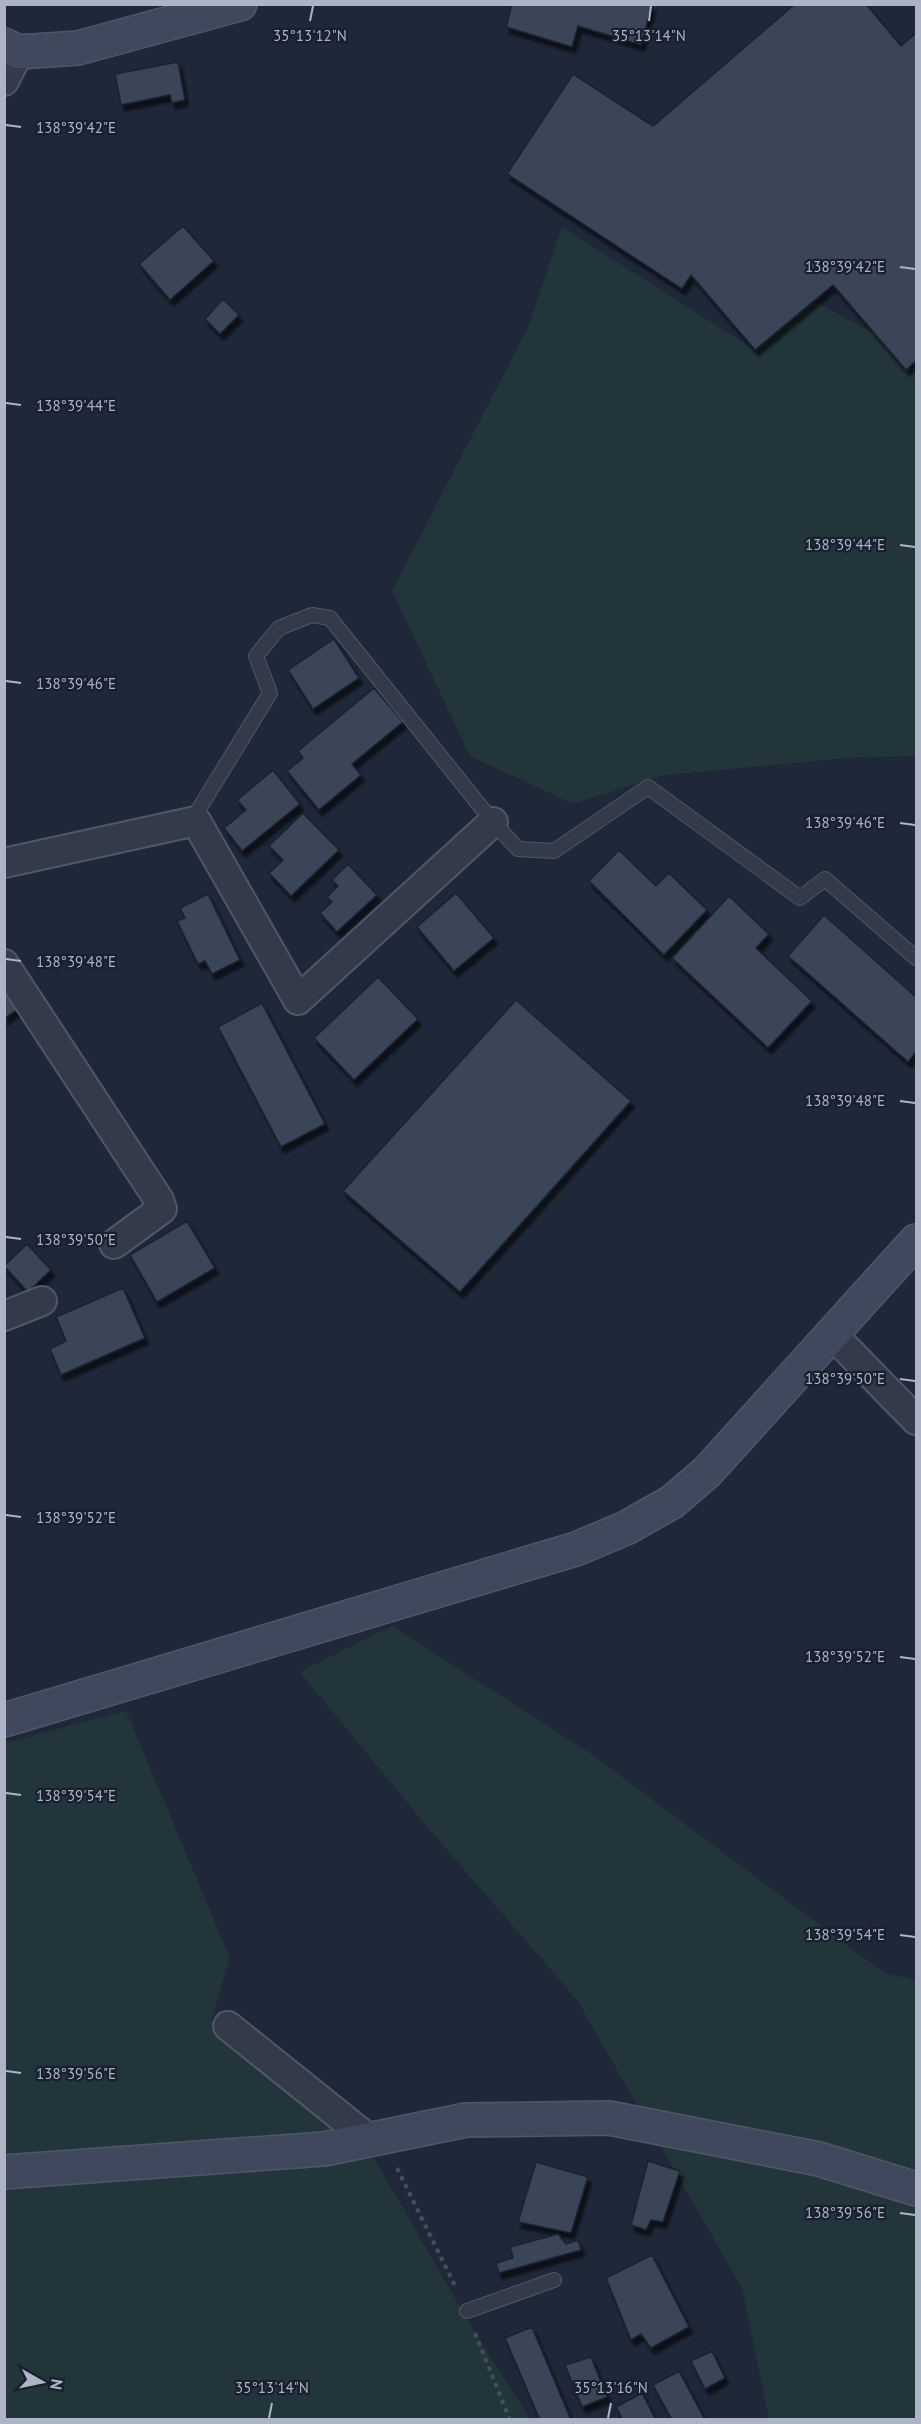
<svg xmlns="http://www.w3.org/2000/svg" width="921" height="2424" viewBox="0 0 921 2424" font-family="'PT Sans',sans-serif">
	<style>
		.green { fill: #21353a }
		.building { fill: #3a4459; stroke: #1a2130; stroke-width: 1.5; filter: url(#shadow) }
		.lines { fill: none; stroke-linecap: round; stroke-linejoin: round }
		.lane-casing { stroke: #505767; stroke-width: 16 }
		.street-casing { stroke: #505767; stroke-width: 32 }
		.secondary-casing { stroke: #505767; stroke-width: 36 }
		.path { stroke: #3e5257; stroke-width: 4; stroke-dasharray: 4.5 4.5; stroke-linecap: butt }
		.lane { stroke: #333a49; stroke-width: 14 }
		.street { stroke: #333a49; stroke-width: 28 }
		.secondary { stroke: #40485d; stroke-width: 33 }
		.ticks { fill: none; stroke: #adb4c6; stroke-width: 2 }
		.ticks-label { font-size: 15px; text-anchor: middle; fill: #adb4c6; stroke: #181f2e; stroke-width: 4.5; stroke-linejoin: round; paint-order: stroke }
	</style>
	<defs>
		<filter id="shadow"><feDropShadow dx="3.5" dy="6" stdDeviation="1.5" flood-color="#0009"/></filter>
	</defs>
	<rect width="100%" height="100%" fill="#1f2839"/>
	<path class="green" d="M562,227L755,350L813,301L916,355V756L845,758L659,776L573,804L470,756L392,591L529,325Z
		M392,1626L590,1753L884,1973L916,1980V2419H769L742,2288L577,2000L429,1829L300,1672Z
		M126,1711L230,1958L211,2021L370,2151L475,2333L530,2419L5,2420V1743Z"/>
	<path class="building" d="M512,4H648L652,6L641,45L578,26L572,47L506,27Z
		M795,4H866L901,46L916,33V361L906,370L833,285L755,350L691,275L682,289L507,174L573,74L653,126Z
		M178,62L185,100L172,103L170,95L121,105L115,74Z
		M183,226L214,261L170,300L139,264Z
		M223,299L239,315L220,334L205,319Z
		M334,639L359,678L313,709L288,670Z
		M374,688L403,722L352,764L361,775L319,810L287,771L303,758L298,751Z
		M273,770L300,804L242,851L224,828L246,810L237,800Z
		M303,813L339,850L291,896L269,873L283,860L269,846Z
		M619,850L656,886L669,873L707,910L664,955L589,881Z
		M348,864L377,895L337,932L320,913L332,902L327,897L338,886L332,880Z
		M456,893L494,938L454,971L417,927Z
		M208,894L240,960L212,974L205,961L198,964L177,921L185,918L180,908Z
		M729,896L769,934L756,948L812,1001L768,1048L672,958Z
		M824,915L916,997V1052L908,1062L788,956Z
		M378,977L418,1019L354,1080L314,1038Z
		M4,989L19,1008L4,1019Z
		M516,1000L631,1101L460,1292L343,1191Z
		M262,1003L325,1124L281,1147L218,1027Z
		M187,1221L215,1268L157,1302L130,1255Z
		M27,1244L51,1270L28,1292L4,1266Z
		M123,1288L145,1338L61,1375L50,1349L66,1341L56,1317Z
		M648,2161L680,2171L663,2222L651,2220L646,2230L631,2225Z
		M536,2162L588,2177L571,2233L518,2222Z
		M558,2234L566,2244L578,2240L581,2250L499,2273L496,2263L513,2258L510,2247Z
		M652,2255L689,2327L651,2348L641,2334L631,2340L606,2278Z
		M532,2327L571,2420H540L505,2338Z
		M712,2351L725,2378L705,2389L691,2361Z
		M591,2357L607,2397L582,2407L565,2365Z
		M679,2371L705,2420H672L653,2385Z
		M642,2393L656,2420H623L616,2407Z"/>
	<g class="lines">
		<defs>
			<path id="lane" d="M191,822L270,693L256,656L279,628L312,615L330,618L493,822L518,849L554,851L648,787L800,898L825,879L916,958
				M467,2311L554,2280"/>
			<path id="street" d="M4,81L19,52
				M4,863L196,821L298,1000L493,822
				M4,964L159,1200L162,1209L114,1244
				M4,1316L42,1301
				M832,1334L916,1420
				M228,2026L370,2140"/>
			<path id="secondary" d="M4,45L19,52L78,48L240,4
				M4,1720L576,1549L626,1528L672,1502L707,1472L916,1241
				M4,2172L324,2149L466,2120L609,2118L819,2159L916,2189"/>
		</defs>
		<use href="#lane" class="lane-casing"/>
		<use href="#street" class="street-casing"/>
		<use href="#secondary" class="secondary-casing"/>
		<path class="path" d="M397,2168L456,2288
			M475,2333L510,2420"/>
		<use href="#lane" class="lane"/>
		<use href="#street" class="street"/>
		<use href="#secondary" class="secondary"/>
	</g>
	<path class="ticks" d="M310,21L313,6M649,21L651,6M6,125L21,127M900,267L915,269M6,403L21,405M900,545L915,547M6,681L21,683M900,823L915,825M6,959L21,961M900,1101L915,1103M6,1237L21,1239M900,1379L915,1381M6,1515L21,1517M900,1657L915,1659M6,1793L21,1795M900,1935L915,1937M6,2071L21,2073M900,2213L915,2215M269,2418L272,2403M608,2418L611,2403"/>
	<g class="ticks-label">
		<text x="310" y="41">35°13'12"N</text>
		<text x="649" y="41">35°13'14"N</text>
		<text x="76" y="133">138°39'42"E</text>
		<text x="845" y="272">138°39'42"E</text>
		<text x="76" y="411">138°39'44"E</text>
		<text x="845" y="550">138°39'44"E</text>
		<text x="76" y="689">138°39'46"E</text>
		<text x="845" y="828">138°39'46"E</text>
		<text x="76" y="967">138°39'48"E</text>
		<text x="845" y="1106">138°39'48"E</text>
		<text x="76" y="1245">138°39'50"E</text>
		<text x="845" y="1384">138°39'50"E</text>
		<text x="76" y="1523">138°39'52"E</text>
		<text x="845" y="1662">138°39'52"E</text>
		<text x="76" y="1801">138°39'54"E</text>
		<text x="845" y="1940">138°39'54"E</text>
		<text x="76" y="2079">138°39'56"E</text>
		<text x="845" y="2218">138°39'56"E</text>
		<text x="272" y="2393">35°13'14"N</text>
		<text x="611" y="2393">35°13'16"N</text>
	</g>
	<rect width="921" height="2424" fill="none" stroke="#adb4c6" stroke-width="12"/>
	<g transform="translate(42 2382) rotate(99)" stroke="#181f2e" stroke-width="4.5" paint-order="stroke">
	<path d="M0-4.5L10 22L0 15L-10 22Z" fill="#adb4c6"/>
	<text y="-9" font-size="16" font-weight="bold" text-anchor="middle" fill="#adb4c6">N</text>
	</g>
</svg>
